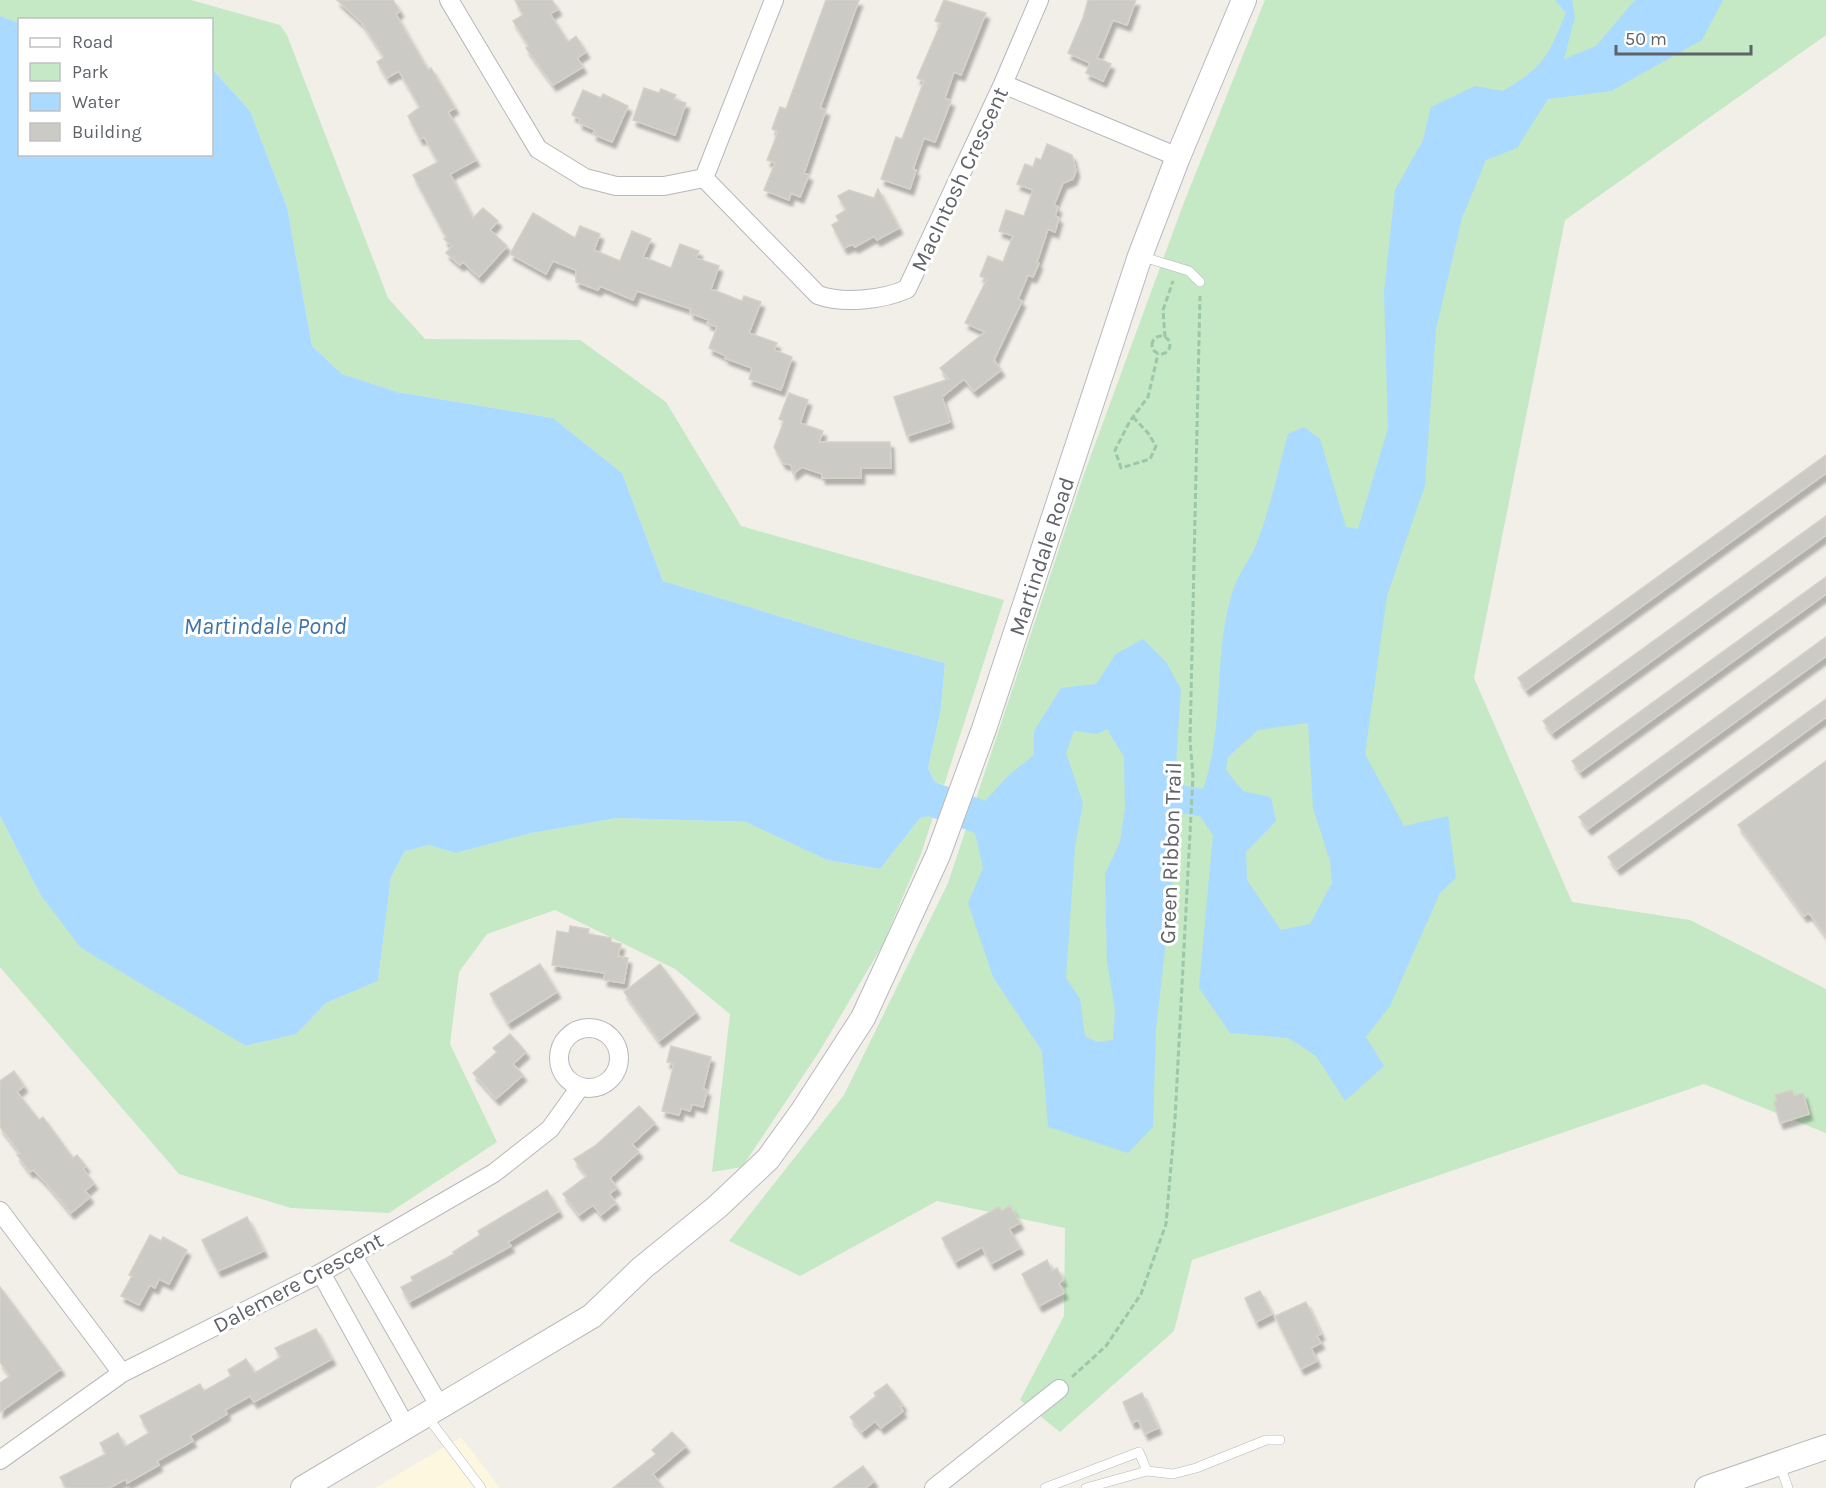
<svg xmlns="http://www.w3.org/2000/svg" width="1826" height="1488" viewBox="0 0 1826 1488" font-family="Karla,sans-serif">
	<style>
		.commercial { fill: #fef7e0 }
		.green { fill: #c5e8c5 }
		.water { fill: #aadaff; fill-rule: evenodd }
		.building { fill: #cccac5; stroke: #d6d1c6; stroke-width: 1.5; filter: url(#shadow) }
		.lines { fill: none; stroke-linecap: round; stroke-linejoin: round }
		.service-casing { stroke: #b5b8bc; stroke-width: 10 }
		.minor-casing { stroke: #b5b8bc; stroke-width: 20 }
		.secondary-casing { stroke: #b6babf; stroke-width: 26 }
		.path { stroke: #9cc7a9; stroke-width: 3; stroke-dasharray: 6 3; stroke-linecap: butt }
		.service { stroke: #fff; stroke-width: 9 }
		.minor { stroke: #fff; stroke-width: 18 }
		.secondary { stroke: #fff; stroke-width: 24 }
		.labels { text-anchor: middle; stroke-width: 6; stroke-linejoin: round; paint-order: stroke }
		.street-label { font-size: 22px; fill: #5f6368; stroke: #fff }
		.water-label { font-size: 24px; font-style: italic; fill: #4174aa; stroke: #fff }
	</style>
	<defs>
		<filter id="shadow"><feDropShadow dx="3.5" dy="6" stdDeviation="1.5" flood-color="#0004"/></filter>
	</defs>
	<rect width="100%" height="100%" fill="#f1efe8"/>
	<path class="commercial" d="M461,1437L500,1488H375Z"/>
	<path class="green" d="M0,0H191L280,25L287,35L388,298L425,339L580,340L666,402L741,526L1004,600L944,785L935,782L928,768L941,709L945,663L851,638L663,581L622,473L553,418L397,392L342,374L312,346L287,207L250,111L212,69V20H20L19,23L0,16Z
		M1265,0H1826V35L1565,220L1474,678L1572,902L1690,920L1826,989V1133L1704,1084L1192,1260L1174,1331L1060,1432L1020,1400L1064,1316L1065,1228L937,1201L800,1276L729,1241L844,1095L948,883L1083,477L1183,205Z
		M928,815L933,817L921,854L882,946L819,1052L742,1167L712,1172L730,1014L675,969L555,910L487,934L459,972L450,1044L497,1142L389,1213L291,1208L179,1174L0,967V816L40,894L184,1007L246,1046L295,1034L326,1003L378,981L391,877L405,851L429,845L456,853L532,833L617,818L747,822L827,860L880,869L920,818Z"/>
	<path class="water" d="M1555,0H1572L1575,17L1564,59L1596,46L1635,0H1723L1702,40L1611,91L1548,99L1517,148L1486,160L1462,218L1436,329L1425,485L1387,596L1365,754L1404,826L1448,816L1456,878L1440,893L1390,1006L1366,1037L1384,1066L1345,1101L1316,1056L1288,1038L1230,1033L1199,988L1213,835L1200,816L1178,813L1170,828L1173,877L1156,1030L1153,1127L1128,1153L1048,1127L1042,1051L993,977L968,903L983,868L975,833L928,816L920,818L880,869L827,860L746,822L617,818L532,833L456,853L429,845L405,851L391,877L378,981L326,1003L296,1034L246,1046L81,948L40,894L0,816V16L19,23L20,154H212V69L250,111L287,207L312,346L342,374L397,392L553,418L622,473L663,581L851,638L945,663L941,709L928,768L935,782L985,801L1010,774L1034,755V731L1061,688L1096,684L1116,654L1143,639L1166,662L1181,689L1176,763L1185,786L1203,789C1226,725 1212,655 1233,590C1238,574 1250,560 1256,545C1270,510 1278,471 1288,434L1304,427L1320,439L1346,527L1358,529L1388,428L1384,292L1395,190L1423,140L1431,107L1475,86L1503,91C1543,68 1549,55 1566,13ZM1308,723L1313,808L1330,861L1332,883L1310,924L1281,930L1247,880L1246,852L1276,821L1271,797L1243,791L1226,770L1228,757L1258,730ZM1107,729L1124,757L1125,807L1120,842L1105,874L1107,962L1115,1010L1113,1040L1097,1042L1085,1036L1080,999L1066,978L1075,847L1083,803L1066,753L1074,731L1097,734Z"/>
	<path class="building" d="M337,0H393L400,11L396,14L406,32L428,70L431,68L455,108L448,112L476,160L450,174L473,218L483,208L498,221L490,230L507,246L479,277L463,262L460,265L446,253L452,246L444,239L446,237L413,175L438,162L424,137L420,139L408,116L420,107L399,71L387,78L377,62L384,57L362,23Z
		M515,0H552L558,9L550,14L568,42L576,36L586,52L577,58L583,67L553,85L526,48L529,46L513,21L523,15Z
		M826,0H859L820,108L826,110L804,173L809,175L800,197L791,193L789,200L764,190L775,163L767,160L778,132L772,129L780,107L786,109Z
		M944,0L986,13L961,75L954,72L945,98L951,101L935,142L924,138L913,169L916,170L910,189L881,179L896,137L902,139L924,81L917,78L941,23L935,21Z
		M1088,0H1136L1127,25L1113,20L1097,58L1111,64L1103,81L1086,73L1090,63L1068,53L1083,18Z
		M644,88L659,93L661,89L676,95L674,99L686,103L675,135L633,120Z
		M583,90L601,98L603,94L628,106L612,142L593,134L595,130L579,123L580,119L572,115Z
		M1047,144L1072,155L1076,171L1073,179L1063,183L1054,205L1058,207L1055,216L1059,218L1055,232L1048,229L1037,262L1039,263L1033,277L1028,275L1018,299L1022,301L994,360L1001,370L974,391L964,379L942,397L950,422L907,436L894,397L949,379L940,368L985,332L965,323L987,279L980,276L988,256L1003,262L1013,236L999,231L1006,210L1024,216L1033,190L1017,184L1025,164L1033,167L1036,158L1041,160Z
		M878,189L899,228L877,240L874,236L855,247L853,244L844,248L832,225L839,221L836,216L846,210L838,196L849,190L874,198Z
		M533,213L575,238L580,226L600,234L594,250L620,261L632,231L651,239L643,257L671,268L680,244L699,251L696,258L719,266L711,289L742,301L744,296L761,302L749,333L777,343L774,350L792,357L781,390L749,379L752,368L725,358L726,356L709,348L717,327L707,323L709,320L690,313L691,309L637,291L633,300L600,286L598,290L576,282V270L553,261L546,274L510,254Z
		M789,393L808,400L800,423L823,431L819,442H890L891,468H861V478H822V474L802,467L793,474L791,465L783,463L774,447L784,421L779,419Z
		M1826,455V473L1526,690L1518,678Z
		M1826,516V535L1552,733L1543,721Z
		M1826,577V594L1580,772L1572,761Z
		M1826,637V656L1588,829L1579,817Z
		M1826,699V717L1617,869L1608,857Z
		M1826,761V936L1809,913L1804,916L1738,825Z
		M570,926L589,929L588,934L611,938V942L621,944L618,956L628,958L624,983L604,980L605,973L552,965L557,931L569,933Z
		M540,964L557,992L508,1023L490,994Z
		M660,964L696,1012L659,1041L624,992Z
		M510,1034L526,1052L513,1064L523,1075L496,1099L473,1073L497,1052L493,1048Z
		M671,1046L711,1057L703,1089L707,1090L703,1107L692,1104L690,1111L681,1108L679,1115L662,1111L674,1064L667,1062Z
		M14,1071L24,1086L17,1092L39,1120L43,1117L73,1158L77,1155L86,1166L83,1169L94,1183L85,1191L90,1197L71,1213L47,1184L33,1170L30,1172L17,1155L20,1153L0,1127V1081Z
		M1792,1090L1794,1096L1803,1093L1809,1114L1780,1123L1774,1102L1777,1101L1775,1095Z
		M639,1106L655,1123L632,1144L639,1152L610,1178L617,1188L609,1194L616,1203L601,1215L593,1205L579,1215L563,1194L587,1176L574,1159L595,1146Z
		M547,1190L559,1211L508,1242L511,1246L409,1302L401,1287L413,1281L411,1277L454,1254L453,1252L480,1235L478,1231Z
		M1010,1206L1020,1223L1009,1229L1020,1248L991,1264L982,1247L955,1262L942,1238L999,1207L1002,1211Z
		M247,1217L264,1251L218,1271L202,1240Z
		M150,1235L161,1241L163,1237L187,1250L169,1284L159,1279L155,1288L150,1285L139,1305L121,1296L132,1276L129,1275Z
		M1047,1260L1052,1271L1057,1268L1063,1280L1059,1283L1064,1293L1039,1306L1022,1274Z
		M0,1287L61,1369L0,1412V1383L10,1376L0,1362Z
		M1260,1291L1272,1314L1256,1322L1245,1298Z
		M1306,1302L1321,1334L1317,1336L1321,1343L1311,1348L1317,1361L1301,1369L1275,1316Z
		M316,1329L332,1359L254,1402L250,1396L225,1410L227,1414L190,1436L193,1441L157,1461L159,1465L127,1483L126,1479L109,1488H66L60,1477L106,1454L100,1443L118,1433L125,1447L149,1433L140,1416L200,1384L204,1391L231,1376L228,1370L246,1359L255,1373L281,1357L275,1348Z
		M887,1384L903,1405L900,1407L903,1411L881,1428L875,1421L862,1432L850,1417L876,1396L874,1393Z
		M1142,1393L1158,1428L1145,1434L1138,1420L1132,1423L1123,1402Z
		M672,1432L686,1446L653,1474L663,1488H613L656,1454L652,1450Z
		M863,1466L874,1481L866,1488H833Z"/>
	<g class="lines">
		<defs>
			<path id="service" d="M1140,256L1189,271L1200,282
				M426,1415L481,1488
				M1780,1465L1788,1488
				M1045,1488L1139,1452L1147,1471
				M1086,1488L1147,1471L1173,1474L1196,1468L1266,1440H1280"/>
			<path id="minor" d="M449,0L538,149L585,178L616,186H664L704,178
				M1003,84L1178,157
				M704,178L818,295C843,304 883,300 907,289L1003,84L1039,0
				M704,178L774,0
				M559 1058a30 30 0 1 1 60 0a30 30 0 1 1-60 0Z
				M0,1211L122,1373
				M353,1256L440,1407
				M321,1273L406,1427
				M0,1460L122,1373L321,1273L494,1173L550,1129L580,1087
				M934,1488L1059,1389"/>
			<g id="secondary">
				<path id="s1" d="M303,1488L592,1316L642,1268L717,1207L768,1159L802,1112L863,1018L938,855L984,729L1140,256L1178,157L1244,0"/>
				<path d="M1707,1488L1826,1447"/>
			</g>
		</defs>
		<use href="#service" class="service-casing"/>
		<use href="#minor" class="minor-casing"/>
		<use href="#secondary" class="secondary-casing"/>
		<path class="path" d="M1152 345a9 9 0 1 1 18 0a9 9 0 1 1-18 0Z
			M1165,337L1163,310L1173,281
			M1133,417L1148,433L1156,446L1150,459L1121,468L1115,450L1130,421L1148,397L1158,354
			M1072,1377L1106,1346L1141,1294L1166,1224L1175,1119L1193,776L1190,741L1200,296"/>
		<use href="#service" class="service"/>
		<use href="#minor" class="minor"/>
		<use href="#secondary" class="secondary"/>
	</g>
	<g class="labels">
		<g class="street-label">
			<text transform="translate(959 179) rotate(-65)" y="8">MacIntosh Crescent</text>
			<text dy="8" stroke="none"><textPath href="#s1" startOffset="1238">Martindale Road</textPath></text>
			<text transform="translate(1170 853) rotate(-88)" y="8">Green Ribbon Trail</text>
			<text transform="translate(298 1282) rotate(-28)" y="8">Dalemere Crescent</text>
		</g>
		<g class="water-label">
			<text x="265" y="634">Martindale Pond</text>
		</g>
	</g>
	<rect x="18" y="18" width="195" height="138" fill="#ffffff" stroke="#bfc1c3" stroke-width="1.5"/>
	<rect x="30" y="38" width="30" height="9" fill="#ffffff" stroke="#bfc1c3" stroke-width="1.5"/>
	<text x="72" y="48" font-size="18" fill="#5f6368">Road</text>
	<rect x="30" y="63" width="30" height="18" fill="#c5e8c5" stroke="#bfc1c3" stroke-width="1.5"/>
	<text x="72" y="78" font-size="18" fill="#5f6368">Park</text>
	<rect x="30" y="93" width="30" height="18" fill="#aadaff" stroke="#bfc1c3" stroke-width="1.5"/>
	<text x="72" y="108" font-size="18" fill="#5f6368">Water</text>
	<rect x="30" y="123" width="30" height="18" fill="#cccac5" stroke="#bfc1c3" stroke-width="1.5"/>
	<text x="72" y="138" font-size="18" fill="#5f6368">Building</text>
	<path d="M1616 45v9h135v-9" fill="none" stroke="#5f6368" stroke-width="3"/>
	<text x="1625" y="45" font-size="18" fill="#5f6368" stroke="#ffffff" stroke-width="4.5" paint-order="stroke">50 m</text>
</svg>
